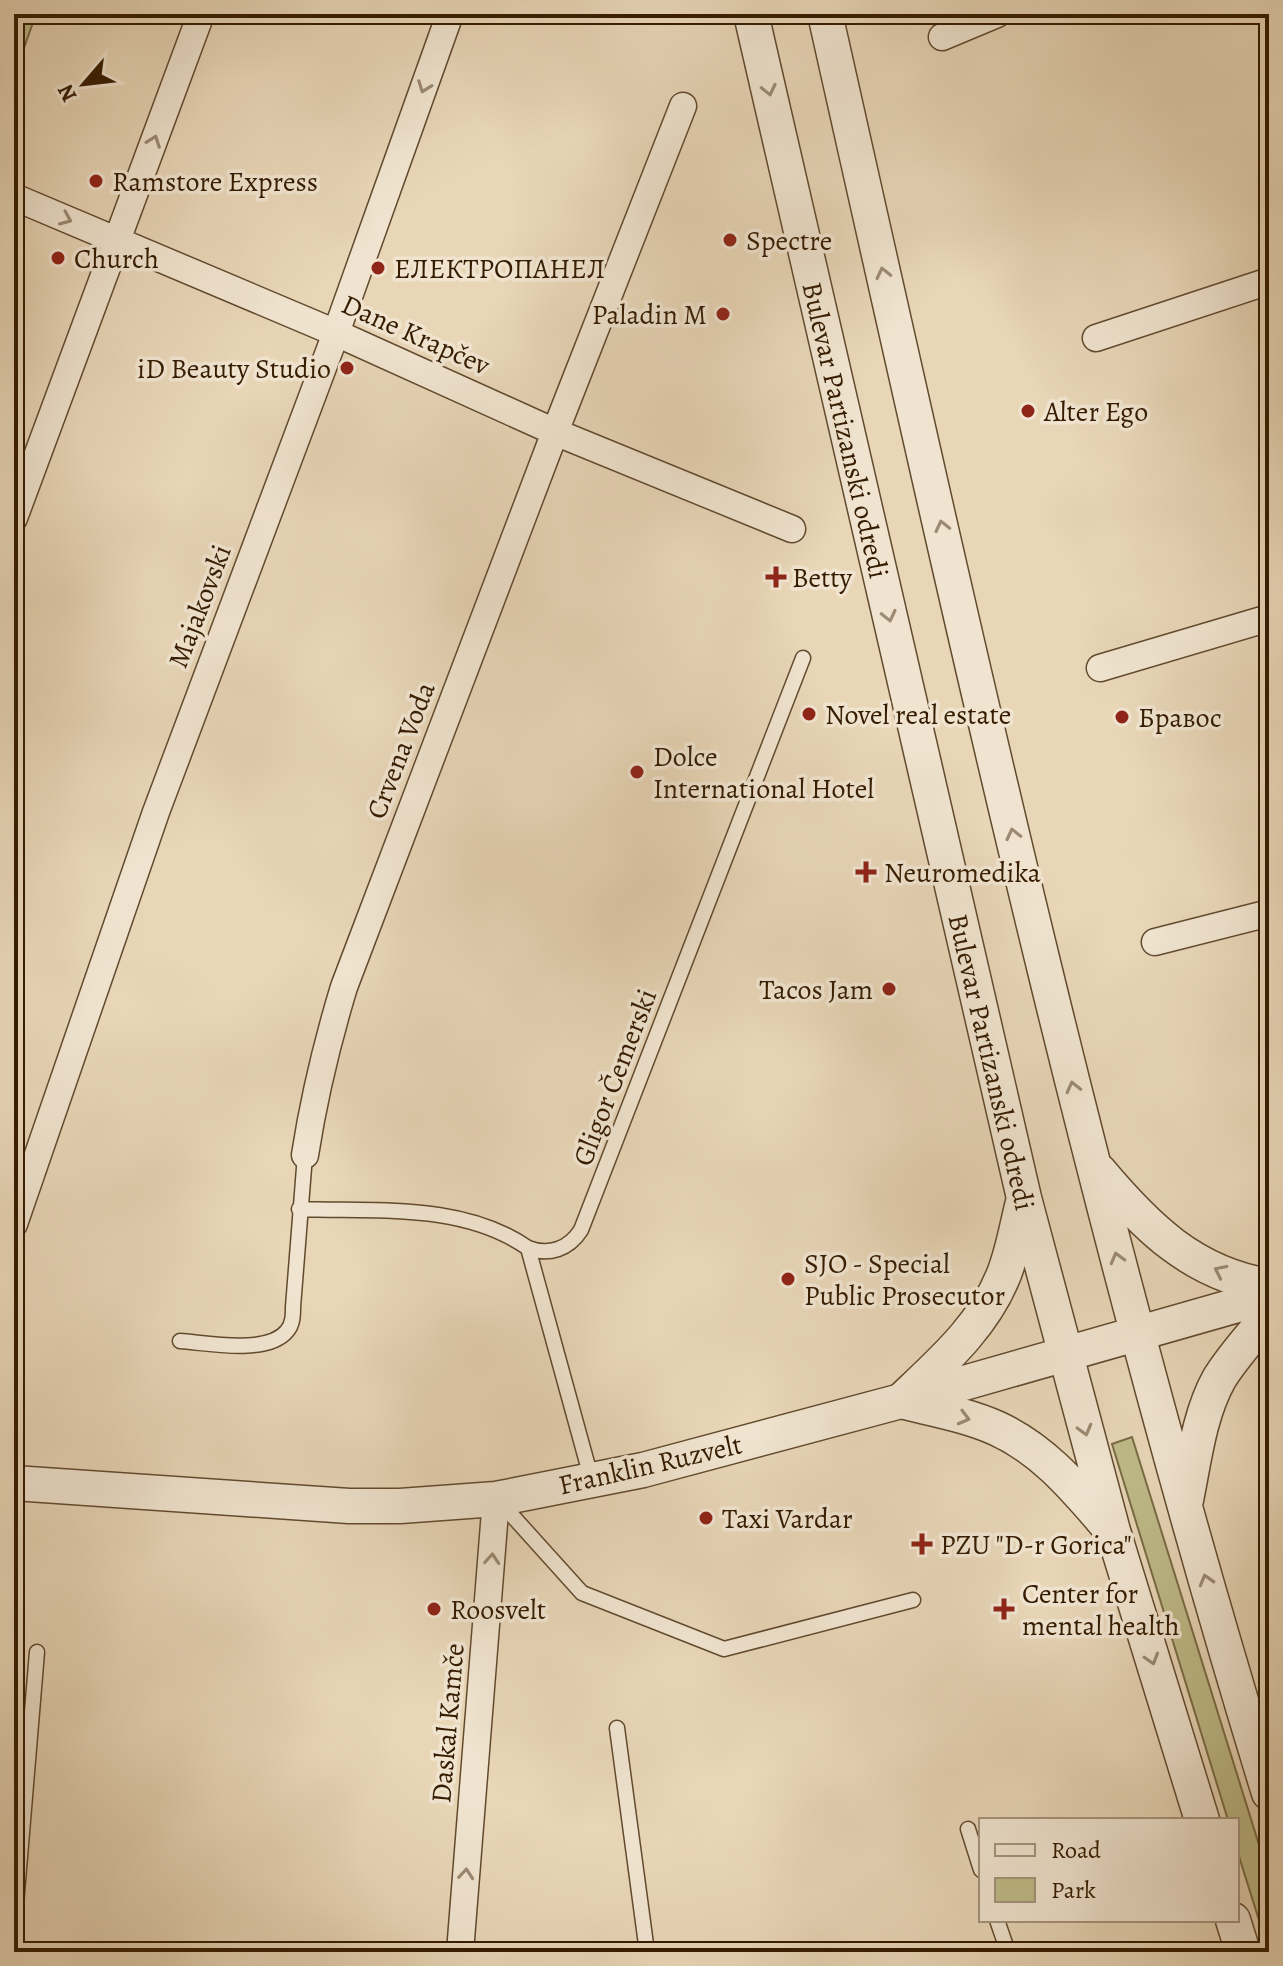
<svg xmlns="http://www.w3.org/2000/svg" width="1283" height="1966" viewBox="0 0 1283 1966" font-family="Alegreya,serif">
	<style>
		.green { fill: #bebb89; stroke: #7a6c45; stroke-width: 2 }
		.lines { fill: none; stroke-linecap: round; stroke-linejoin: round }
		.service-casing { stroke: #624a2e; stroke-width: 17 }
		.minor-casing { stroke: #624a2e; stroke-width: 29 }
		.tertiary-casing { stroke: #624a2e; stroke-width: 37 }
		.service { stroke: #f0e4d0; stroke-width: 14 }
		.minor { stroke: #f0e4d0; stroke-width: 26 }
		.tertiary { stroke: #f0e4d0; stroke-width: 34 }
		.oneway { stroke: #9c8a73 }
		.poi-dot { fill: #8f2418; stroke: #f0e4d0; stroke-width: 3 }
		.labels { text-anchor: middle; stroke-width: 7; stroke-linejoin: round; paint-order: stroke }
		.poi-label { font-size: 28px; fill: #351c01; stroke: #f0e4d0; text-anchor: start }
		.street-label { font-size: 28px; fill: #351c01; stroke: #f0e4d0 }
	</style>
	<rect width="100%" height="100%" fill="#e8d6b7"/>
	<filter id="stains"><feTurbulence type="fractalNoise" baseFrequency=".0025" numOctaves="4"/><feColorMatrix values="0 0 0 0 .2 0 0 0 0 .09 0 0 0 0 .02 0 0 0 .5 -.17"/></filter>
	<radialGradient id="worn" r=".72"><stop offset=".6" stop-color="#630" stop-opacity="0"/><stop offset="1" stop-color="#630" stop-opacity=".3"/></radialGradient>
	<path class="green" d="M14,14H36L14,76Z
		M1132,1437L1269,1877V1952L1237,1850V1820H1228L1112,1444Z"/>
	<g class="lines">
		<defs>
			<path id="service" d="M299,1209C375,1212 462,1202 528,1248
				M180,1341C208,1343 267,1355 287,1331C293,1324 293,1315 293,1307L305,1155
				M592,1481L528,1248C549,1256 569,1249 581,1230L803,658
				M499,1501L582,1593L724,1649L913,1600
				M617,1728L647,1952
				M968,1829L981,1870
				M997,1920L1008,1952
				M14,1929L37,1652"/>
			<path id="minor" d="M942,37L997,14
				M14,197L336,333L555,432L792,529
				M1096,338L1269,281
				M14,518L201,14
				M1100,668L1269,618
				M1155,942L1269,913
				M305,1155C314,1097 327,1043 344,987L555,432L683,106
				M14,1224L156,812L336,333L450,14
				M460,1952L496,1499"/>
			<path id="tertiary" d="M751,14L1024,1198L1113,1531L1202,1820
				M825,14C959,610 1089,1209 1269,1793
				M1099,1171C1146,1227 1193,1274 1269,1286
				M904,1398C943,1361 984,1325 1004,1274C1013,1251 1017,1226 1023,1202
				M901,1401C933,1409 967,1415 996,1428C1043,1449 1075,1488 1107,1525
				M14,1483L349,1506H400L496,1499L643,1470L901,1401L1269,1296
				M1186,1500C1194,1461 1199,1415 1219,1379C1233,1356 1252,1336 1269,1315
				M1233,1920L1243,1952"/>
		</defs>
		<use href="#service" class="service-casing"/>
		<use href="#minor" class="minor-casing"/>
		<use href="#tertiary" class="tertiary-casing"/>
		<use href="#service" class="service"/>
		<use href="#minor" class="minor"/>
		<use href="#tertiary" class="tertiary"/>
	</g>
	<defs><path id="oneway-chevron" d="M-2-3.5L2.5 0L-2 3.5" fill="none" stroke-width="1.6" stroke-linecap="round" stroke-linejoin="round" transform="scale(2)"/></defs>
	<g class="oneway">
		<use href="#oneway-chevron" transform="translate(424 87) rotate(110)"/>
		<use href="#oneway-chevron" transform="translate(769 90) rotate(77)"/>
		<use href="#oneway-chevron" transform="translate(154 141) rotate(-70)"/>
		<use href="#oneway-chevron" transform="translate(66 219) rotate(23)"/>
		<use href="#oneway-chevron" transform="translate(883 273) rotate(-103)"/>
		<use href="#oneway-chevron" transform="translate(942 526) rotate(-103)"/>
		<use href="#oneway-chevron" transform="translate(889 616) rotate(77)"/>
		<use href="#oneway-chevron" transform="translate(1013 834) rotate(-103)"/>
		<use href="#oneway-chevron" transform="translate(1073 1087) rotate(-104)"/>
		<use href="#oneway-chevron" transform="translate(1117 1258) rotate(-105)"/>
		<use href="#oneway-chevron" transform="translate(1220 1271) rotate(-154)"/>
		<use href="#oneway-chevron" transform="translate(964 1418) rotate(15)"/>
		<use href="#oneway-chevron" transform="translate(1085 1430) rotate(75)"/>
		<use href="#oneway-chevron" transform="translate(492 1559) rotate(-86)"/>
		<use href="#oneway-chevron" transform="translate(1206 1580) rotate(-106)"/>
		<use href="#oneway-chevron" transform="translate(1152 1659) rotate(73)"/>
		<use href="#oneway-chevron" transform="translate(466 1874) rotate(-85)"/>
	</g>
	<g class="poi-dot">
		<circle cx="96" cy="181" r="8"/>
		<circle cx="730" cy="240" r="8"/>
		<circle cx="58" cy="258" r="8"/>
		<circle cx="378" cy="268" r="8"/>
		<circle cx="723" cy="314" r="8"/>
		<circle cx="347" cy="368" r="8"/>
		<circle cx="1028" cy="411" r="8"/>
		<path d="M772 565h8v8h8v8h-8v8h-8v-8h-8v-8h8z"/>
		<circle cx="809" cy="714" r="8"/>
		<circle cx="1122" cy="717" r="8"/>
		<circle cx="637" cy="772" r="8"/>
		<path d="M862 860h8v8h8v8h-8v8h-8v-8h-8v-8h8z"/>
		<circle cx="889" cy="989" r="8"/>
		<circle cx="788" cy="1279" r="8"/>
		<circle cx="706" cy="1518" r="8"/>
		<path d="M918 1532h8v8h8v8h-8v8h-8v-8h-8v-8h8z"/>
		<circle cx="434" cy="1609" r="8"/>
		<path d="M1000 1597h8v8h8v8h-8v8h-8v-8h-8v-8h8z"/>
	</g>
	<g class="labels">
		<g class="poi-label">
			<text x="112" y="191">Ramstore Express</text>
			<text x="746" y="250">Spectre</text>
			<text x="74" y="268">Church</text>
			<text x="394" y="278">ЕЛЕКТРОПАНЕЛ</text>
			<text x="707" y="324" text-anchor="end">Paladin M</text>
			<text x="331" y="378" text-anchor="end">iD Beauty Studio</text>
			<text x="1044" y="421">Alter Ego</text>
			<text x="792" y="587">Betty</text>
			<text x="825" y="724">Novel real estate</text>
			<text x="1138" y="727">Бравос</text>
			<text x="653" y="766">Dolce<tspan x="653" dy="32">International Hotel</tspan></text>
			<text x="884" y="882">Neuromedika</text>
			<text x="873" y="999" text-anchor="end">Tacos Jam</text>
			<text x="804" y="1273">SJO - Special<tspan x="804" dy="32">Public Prosecutor</tspan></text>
			<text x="722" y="1528">Taxi Vardar</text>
			<text x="940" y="1554">PZU "D-r Gorica"</text>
			<text x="1022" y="1603">Center for<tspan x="1022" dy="32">mental health</tspan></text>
			<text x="450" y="1619">Roosvelt</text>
		</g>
		<g class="street-label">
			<text transform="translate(416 334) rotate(24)" y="10">Dane Krapčev</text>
			<text transform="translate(846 430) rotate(77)" y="10">Bulevar Partizanski odredi</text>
			<text transform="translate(199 606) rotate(-69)" y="10">Majakovski</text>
			<text transform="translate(400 750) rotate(-69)" y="10">Crvena Voda</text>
			<text transform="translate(992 1062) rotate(77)" y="10">Bulevar Partizanski odredi</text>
			<text transform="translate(614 1077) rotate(-69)" y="10">Gligor Čemerski</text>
			<text transform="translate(650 1464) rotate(-13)" y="10">Franklin Ruzvelt</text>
			<text transform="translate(447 1723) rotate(-85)" y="10">Daskal Kamče</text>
		</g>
	</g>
	<rect width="1283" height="1966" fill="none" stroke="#e8d6b7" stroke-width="48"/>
	<rect x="16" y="16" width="1251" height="1934" fill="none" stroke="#351c01" stroke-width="4"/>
	<rect x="24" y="24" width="1235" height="1918" fill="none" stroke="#351c01" stroke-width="2"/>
	<rect x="979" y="1818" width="260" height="104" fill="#f0e4d0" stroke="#a5947d" stroke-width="2"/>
	<rect x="995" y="1844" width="40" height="12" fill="#f0e4d0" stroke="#a5947d" stroke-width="2"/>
	<text x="1051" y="1858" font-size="24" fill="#351c01">Road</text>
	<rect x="995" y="1878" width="40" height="24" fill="#bebb89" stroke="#a5947d" stroke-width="2"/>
	<text x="1051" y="1898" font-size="24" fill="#351c01">Park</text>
	<g transform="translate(84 84) rotate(242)" stroke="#f0e4d0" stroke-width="6" paint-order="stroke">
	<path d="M0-6L14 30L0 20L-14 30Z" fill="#351c01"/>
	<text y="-12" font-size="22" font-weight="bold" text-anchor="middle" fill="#351c01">N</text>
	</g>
	<rect width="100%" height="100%" filter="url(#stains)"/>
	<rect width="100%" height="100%" fill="url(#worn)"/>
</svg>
